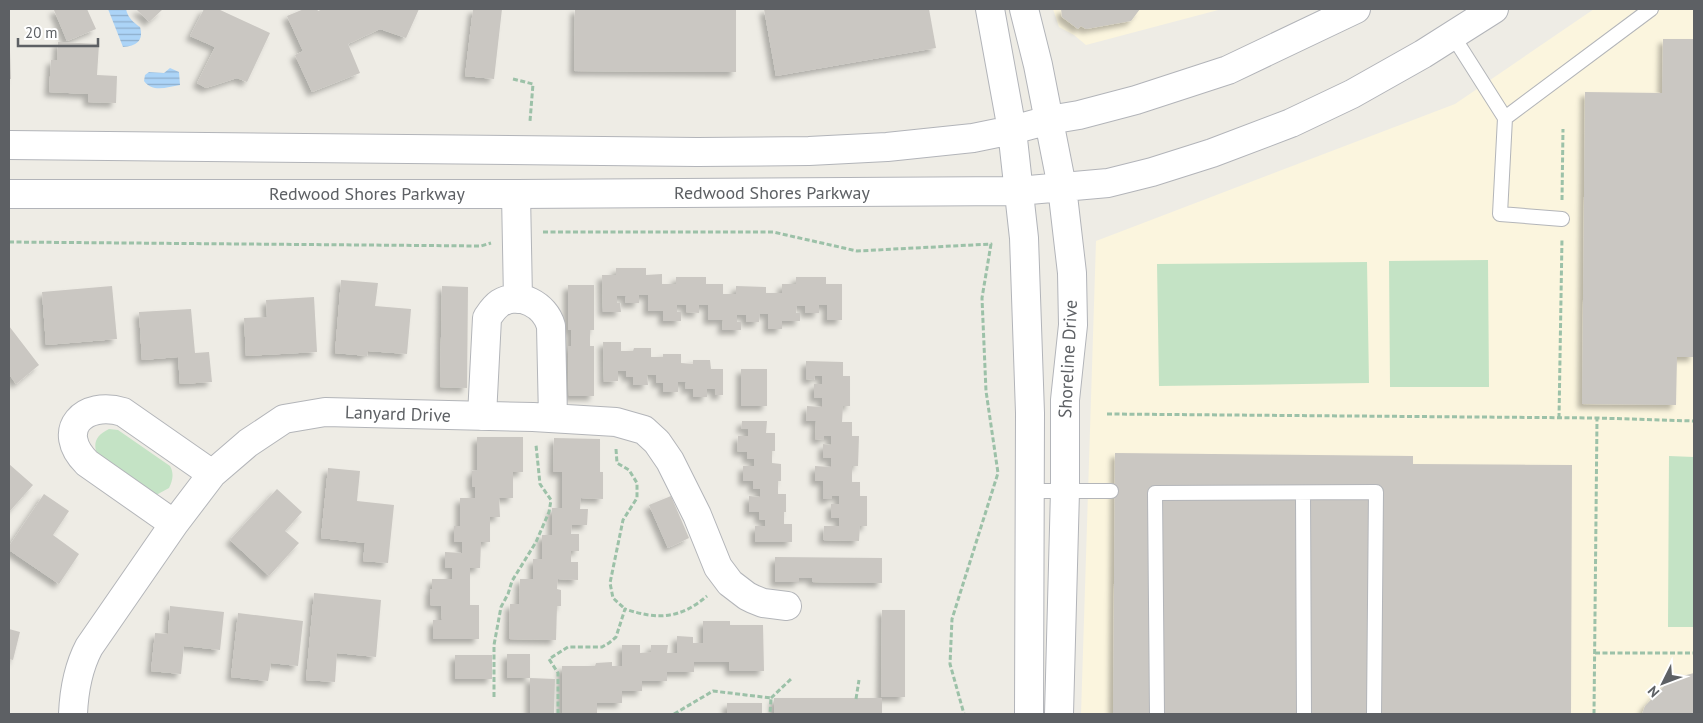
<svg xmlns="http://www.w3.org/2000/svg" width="1703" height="723" viewBox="0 0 1703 723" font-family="'PT Sans',sans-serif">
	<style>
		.commercial { fill: #fbf5de }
		.grass { fill: #c4e3c5 }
		.water { fill: url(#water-rules) }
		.building { fill: #cac7c2; filter: url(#shadow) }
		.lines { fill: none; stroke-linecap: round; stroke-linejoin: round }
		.lane-casing { stroke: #b3b5b9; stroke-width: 16 }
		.street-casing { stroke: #b3b5b9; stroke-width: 30 }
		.secondary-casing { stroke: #b2b4b9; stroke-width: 30 }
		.path { stroke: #9cc1a8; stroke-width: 3; stroke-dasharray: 5 2.5; stroke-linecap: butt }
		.lane { stroke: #fff; stroke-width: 14 }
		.street { stroke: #fff; stroke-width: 28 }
		.secondary { stroke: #fff; stroke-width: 28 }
		.labels { text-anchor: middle; stroke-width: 5; stroke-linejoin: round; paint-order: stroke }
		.street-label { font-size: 18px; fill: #5d6064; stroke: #fff }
	</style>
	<defs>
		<pattern id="water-rules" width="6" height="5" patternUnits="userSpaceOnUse" patternTransform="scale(1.25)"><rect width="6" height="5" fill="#acd4f7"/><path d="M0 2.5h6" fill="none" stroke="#8fafcc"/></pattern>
		<filter id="shadow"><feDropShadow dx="-4.5" dy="4.5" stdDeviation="2.5" flood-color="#0004"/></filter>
	</defs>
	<rect width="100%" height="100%" fill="#eeece5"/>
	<path class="commercial" d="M1053,9H1222L1086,45L1074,35L1059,27Z
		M1594,9H1694V714H1081L1096,241L1455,104Z"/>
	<path class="grass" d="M1488,260L1489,387H1390L1389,261Z
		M1367,262L1369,383L1159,386L1157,264Z
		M109,429L118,430L170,466C174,473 173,480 169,488L158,494H150L98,456C92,444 96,435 109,429Z
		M1669,456L1694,457V627H1668Z"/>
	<path class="water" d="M108,9H126C128,18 133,22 140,27C144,41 136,46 123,47Z
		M170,68L179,72L180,85C167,87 153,93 144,81L145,75L149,72L164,73Z"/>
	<path class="building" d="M58,9H87L96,29L67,41L54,10Z
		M136,9H163L149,22Z
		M204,9H218L270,33L247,82L237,78L206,88L197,83L215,47L190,36Z
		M304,9H317L318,11L323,9H419L406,38L380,29L348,44L360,73L312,92L295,55L303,51L287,16Z
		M473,9H502L494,79L465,76Z
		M575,9H736V72L574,71Z
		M764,9H929L936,48L776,76Z
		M1061,9H1140L1131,21L1086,29L1081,26L1078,29L1062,17Z
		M1663,39H1694V357H1677L1676,405L1582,404L1585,92L1662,93Z
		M58,42L99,44L97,75L117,76L116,103L88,102V94L49,92L51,60H57Z
		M9,51H10L11,79H9Z
		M616,268H646V275L662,274V284H676V277H706V284H723V294H736V286L766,287V293H782V284H796V277H826V284H842V320H827V305H819V313H805V306H797L796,313H800V321H782V329H768V314H760L759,322H746V315H737V322H741V330H722L723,320H708V305H699V313L686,312V305H677V312H681V321H663V311H648V295H639V303H625L626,296H617V303H620L621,312H603L602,275H616Z
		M341,280L378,283L375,306L411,309L407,354L368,351L367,356L335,353Z
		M568,285H594V330H590V346H594V396H569L568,346H571V330H568Z
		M112,286L117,339L46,345L42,292Z
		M442,286L468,287L467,388L440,387Z
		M314,297L317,352L246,356L244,318L267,317L266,300Z
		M191,309L195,353L209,352L212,382L180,384L178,357L142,360L139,312Z
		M9,326L39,365L16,384L9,374Z
		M603,342H621V351H633L634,348H651V357H663V354H681V363L693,364V360H710L711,369H723V395H715V389H707V397H693V389H685L686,382H678V392H663V383H656V375H647L648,385H633V377H626V371H618V381L604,382Z
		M806,361L843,362V376H850V406H843L842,422H852V436H859L858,466H852V482H860V496H867V526H860L859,541L823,540L824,526H839V518H831V504H839V496H832V499H823V481H815V466L831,467V458H823V444L831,445V436H824V440L815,439L816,421H806L807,406L822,407V398H814V384H822V376H815L814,380L806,379Z
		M741,369H767V406H741Z
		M742,421H767L766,433H775V451H772V463L781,464V481H778V494H786V512H784V524H792V542H755V526H765V520L759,519V512H749V496L760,497V489H753V481H743V466H754V459H747V452L737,451L738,436H748V429H741Z
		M477,437H523V472H513V498H499L500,517H490V542H481L480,568H470V605H479V639H433V620H442L441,606L430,605V589H432V579H452V568H445V552L462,553V542H454V526H460V498H475V487H472V471L477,470Z
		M554,438L600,439V472H603V499L581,498L580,509H588L587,525H572L571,534H579V551H571V562H578V580L558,579L557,589L561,590V606H557L556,640L509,639L510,604H519L520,579H533V559H542V535H552V508H562V472H553Z
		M1115,453L1413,456V464L1572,465L1571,714H1113Z
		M9,464L33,485L9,512Z
		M328,468L360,471L357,501L394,505L388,563L363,561L365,543L321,538Z
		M277,489L302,512L285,531L299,543L269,576L230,540Z
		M44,494L69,511L53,535L79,554L59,584L9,550V546Z
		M671,496L689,538L668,548L649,505Z
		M775,557L882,558V583L812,582V578H799V582H775Z
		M314,593L381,600L376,657L337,653L335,682L306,680Z
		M170,606L224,612L220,650L184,646L181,674L151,671L155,633L168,634Z
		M882,610H905V697H881Z
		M238,613L303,621L298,666L271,663L268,681L231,677Z
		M703,621H730V625H763L764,671H730L729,662H694V672H667V681H642V691H622V703H597V713H562V666H595L596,663L612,662V666H622V645H640V653L651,652V645H668L667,653H677V636L693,637V643H703Z
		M9,629L20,632L13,660L9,659Z
		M507,654H530V678H507Z
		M455,655H492V679H455Z
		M1694,673V714H1642L1645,706L1671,679Z
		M530,678L555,679L554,714H530Z
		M774,698H882V714H774Z
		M727,703H762V714H727Z"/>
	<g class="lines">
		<defs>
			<path id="lane" d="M1453,36L1505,118L1500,214L1562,219
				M1505,118L1651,9
				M1030,491H1111
				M1303,493L1304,714
				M1157,714L1155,493L1376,492L1374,714"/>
			<path id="street" d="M516,194L518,299
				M482,416L487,318C491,312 494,307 500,303C520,291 545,305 551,326L553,418
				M174,524L87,463C54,430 84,400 123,412L212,474
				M73,714C74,691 78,668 89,647L174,524L212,474L248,443L284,419L325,412L533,417L616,422L644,430L657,442L670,461L697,515L718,567L730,583L747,596L753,599L763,603L787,606"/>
			<path id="secondary" d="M990,9L1012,130L1024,238L1030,413L1029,714
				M1024,9L1038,65L1062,187L1072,273L1073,325L1065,400V491L1059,714
				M9,145L697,152L809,151L887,147L973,138L1012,130L1049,120L1079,115L1136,100L1228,70L1356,9
				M9,194H516L1018,191L1108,183L1152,172L1212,153L1291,123L1352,94L1423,54L1494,9"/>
		</defs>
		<use href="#lane" class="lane-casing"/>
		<use href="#street" class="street-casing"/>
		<use href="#secondary" class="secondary-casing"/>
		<path class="path" d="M513,79L533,84L530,121
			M1562,200L1563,129
			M543,232H773L857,251L991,244L982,298L986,391L998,473L952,619L950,664L964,714
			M9,242L481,246L491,243
			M1107,414L1597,418L1694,421
			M1559,418L1562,238
			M616,449L617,463L629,470L637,483V498L623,520L610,583L613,598L625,609
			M1595,653H1694
			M494,697V645L501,607L508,594L512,581L536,542L549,512L551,500L540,484L536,445
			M771,698L791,679
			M856,699L859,680
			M558,714V673L549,659L568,647H602L609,643L616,637L625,609C658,620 680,619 707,596
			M674,714L713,691L771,698L770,714
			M1594,714L1597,418"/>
		<use href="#lane" class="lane"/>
		<use href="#street" class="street"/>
		<use href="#secondary" class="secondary"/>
	</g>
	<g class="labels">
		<g class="street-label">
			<text x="772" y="199">Redwood Shores Parkway</text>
			<text x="367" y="200">Redwood Shores Parkway</text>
			<text transform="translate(1068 359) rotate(-87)" y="6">Shoreline Drive</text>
			<text transform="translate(398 414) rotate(2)" y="6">Lanyard Drive</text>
		</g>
	</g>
	<rect width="1703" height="723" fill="none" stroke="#5d6064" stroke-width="20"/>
	<g transform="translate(1663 683) rotate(228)" stroke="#ffffff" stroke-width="4" paint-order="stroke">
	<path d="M0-4L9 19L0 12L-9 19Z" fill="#5d6064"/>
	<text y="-8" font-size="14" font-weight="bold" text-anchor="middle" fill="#5d6064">N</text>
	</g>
	<path d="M18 38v8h80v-8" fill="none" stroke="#5d6064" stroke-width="2.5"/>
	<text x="25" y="38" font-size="15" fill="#5d6064" stroke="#ffffff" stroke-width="4" paint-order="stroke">20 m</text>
</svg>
